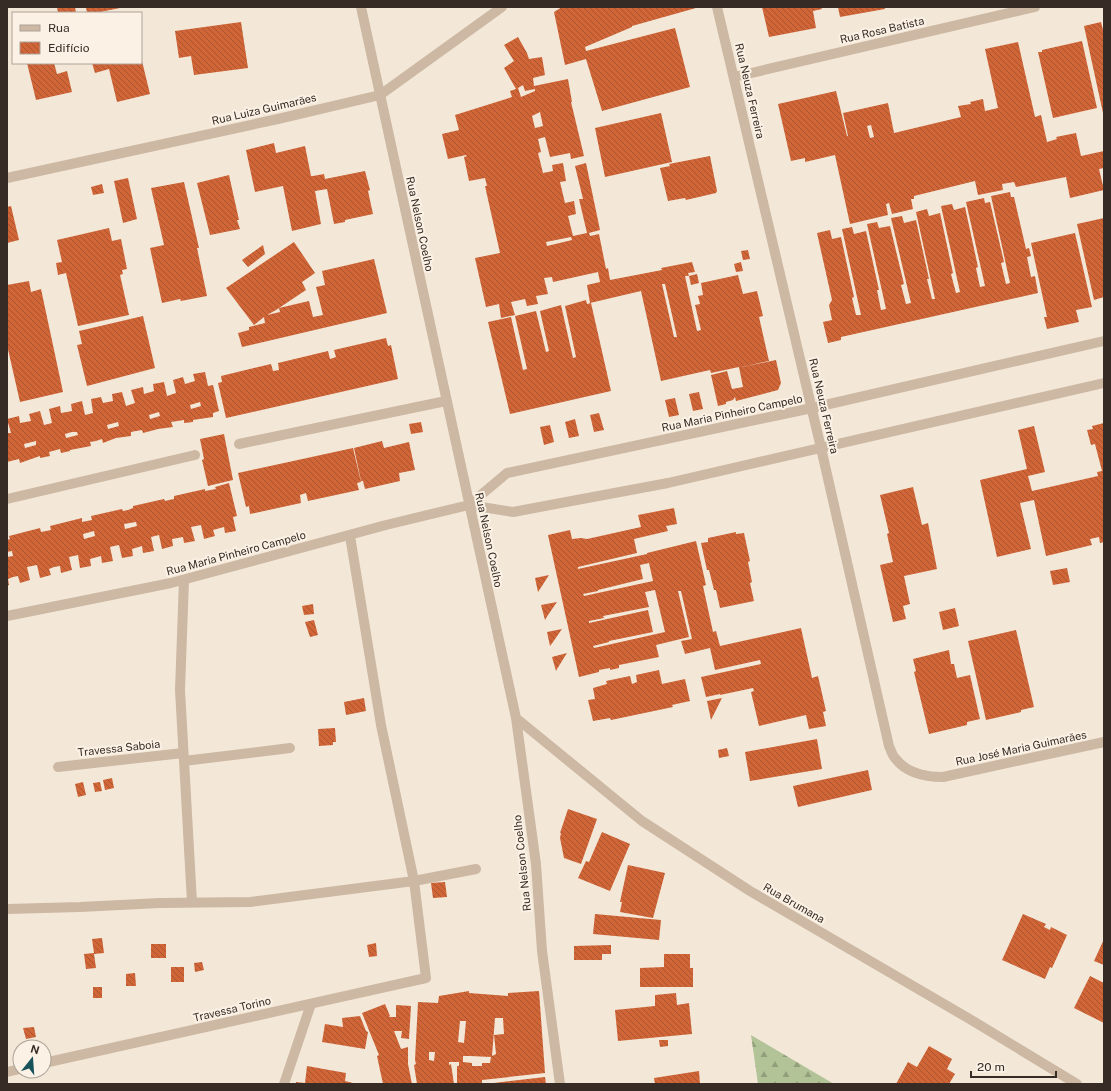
<svg xmlns="http://www.w3.org/2000/svg" width="1111" height="1091" viewBox="0 0 1111 1091" font-family="'Public Sans',sans-serif">
	<style>
		.forest { fill: url(#forest-firs) }
		.building { fill: url(#building-back-hatch); fill-rule: evenodd }
		.lines { fill: none; stroke-linecap: round; stroke-linejoin: round }
		.minor { stroke: #ccb8a3; stroke-width: 10 }
		.labels { text-anchor: middle; stroke-width: 4; stroke-linejoin: round; paint-order: stroke }
		.street-label { font-size: 11px; fill: #362c25; stroke: #fbf1e4 }
	</style>
	<defs>
		<pattern id="forest-firs" width="22" height="20" patternUnits="userSpaceOnUse"><rect width="22" height="20" fill="#b2c397"/><path d="M5 1l3.5 6h-7zM16 11l3.5 6h-7z" fill="#929f7b"/></pattern>
		<pattern id="building-back-hatch" width="6" height="6" patternUnits="userSpaceOnUse"><rect width="6" height="6" fill="#d06538"/><path d="M-1 5l2 2M0 0l6 6M5-1l2 2" fill="none" stroke="#aa532f"/></pattern>
	</defs>
	<rect width="100%" height="100%" fill="#f3e8d8"/>
	<path class="forest" d="M751,1035L834,1084H758Z"/>
	<path class="building" d="M57,7H75L76,13H58Z
		M86,7H120V8L95,13H87Z
		M562,7H695L696,8L632,26V27L585,47L586,51L675,28L690,87L602,111L586,59L565,65L554,12Z
		M762,7H821L822,9L813,11L816,28L769,37Z
		M838,7H884L885,9L840,17Z
		M241,22L248,68L194,75L191,56L179,58L175,31Z
		M1101,22L1103,30L1104,29L1103,113L1084,26Z
		M518,37L527,53L529,59L542,57L545,75L533,78L534,86L568,79L572,102H571L584,156L571,159L570,153L550,157L545,137L538,139L541,152L538,153L543,173L553,171L552,165L563,163L566,181L560,182L565,203L574,201L576,214L568,216L573,236L587,233L579,199H583L575,166L586,163L600,230L589,233L590,236L599,234L606,269L608,268L610,280L662,270L661,268L692,262L695,272L688,273L689,276H685L697,331L701,330L695,305L700,304L698,296L703,295L701,283L738,275L743,294L757,291L763,316L759,317L769,361L742,367L776,360L781,383L778,390L736,401L735,397L733,400L726,402V404L718,406L711,375L727,371L732,389L743,387L739,367L711,373L710,370L661,381L641,291L590,303L587,285L600,282L598,272L553,282L552,277L544,278L548,294L536,296L538,304L527,306L525,299L511,302L515,315L501,318L499,304L486,307L475,258L500,253L485,186H487L485,178L469,181L464,157L467,156L466,155L448,159L442,134L459,130L455,115L512,97L510,91L516,89L504,68L514,61L504,45ZM523,85L525,91L535,89V91L521,97L518,88ZM540,112L543,126L535,128L532,116ZM571,237L572,240L547,246L546,242ZM662,284H665L677,337H674Z
		M1082,41L1097,108L1053,118L1038,52H1042V50Z
		M1018,42L1035,117L1041,115L1047,142L1057,139L1056,137L1076,133L1081,156L1104,151V168L1099,169L1104,190L1070,198L1066,177L1016,187L1014,182L1002,184L1003,190L978,195L975,181L914,196V199H911L913,209L892,214L889,203L886,204L888,215L850,224L835,155L805,162V158L791,161L778,104L836,91L847,136H848L843,113L888,103L894,133L961,117L958,106L971,104L970,102L983,99L985,111L998,108L985,49ZM871,125L874,137L870,138L867,126Z
		M141,57L150,94L117,102L109,69L95,73L92,63H141Z
		M27,63H54L57,74L67,71L72,92L36,100Z
		M661,113L672,162L605,177L595,128Z
		M274,143L276,153L305,146L311,176H313L324,174L325,179L365,171L370,190L368,191L373,214L345,220V222L334,224L327,189L315,191L321,224L292,231L283,186L255,192L246,150Z
		M710,156L717,191L716,193L686,200L685,198L668,201L660,168L670,166L669,164Z
		M229,175L239,220H237L240,229L210,235L197,183Z
		M128,178L137,219L123,223L114,181Z
		M184,182L199,248H197L207,296L181,301L180,299L162,303L150,248L164,245L151,188Z
		M102,184L104,193L93,195L91,187Z
		M1010,192L1011,197H1014L1026,249L1029,248L1031,256L1027,257L1031,277L1035,276L1038,293L841,337V340L828,343L823,322L832,320L829,305L832,300L817,233L830,230L832,239L841,237L854,297L852,298L856,315H861L842,229L852,227L854,234L866,231L879,290H877L881,310L886,309L867,224L877,222L879,228L890,226L904,284L901,285L906,304L911,303L891,218L902,216L904,223L916,220L929,279H927L932,299H935L916,212L927,209L929,216L940,213L953,273L951,274L956,293L960,292L941,206L952,204L954,210L965,207L978,267L976,268L980,287L985,286L966,202L984,198L985,203L990,202L1004,262L1001,263L1006,284L1010,283L991,196Z
		M11,206L19,240L7,243V207Z
		M1104,218V297L1094,300L1077,224Z
		M109,228L112,241L121,239L127,269L122,270L123,274L120,275L129,315L78,326L66,273L58,275L56,263L62,262L57,240Z
		M1075,233L1092,307L1076,310L1079,322L1047,329L1044,317H1047L1031,243Z
		M294,242L315,273L302,282L306,290L279,308L309,301L313,317L323,315L316,287L325,285L322,271L374,259L387,313L242,347L238,333L249,330V327L265,323L264,317L254,325L226,288ZM279,308L280,312L267,315L276,310Z
		M263,245L265,254L248,267L242,260Z
		M748,250L750,259L743,260L741,251Z
		M741,262L743,271L736,272L734,264Z
		M697,274L699,283L691,285L689,276Z
		M29,281L31,292L41,289L63,392L20,402L7,345V285Z
		M586,300L587,304L591,303L611,391L510,414L488,322L511,317L523,370L527,369L515,316L536,311L546,352L549,351L540,311L561,305L573,358L576,357L565,306Z
		M143,316L155,368L87,386L77,345L82,344L79,331Z
		M386,338L388,346L391,345L398,379L226,418L218,383L222,382L221,376L271,364L273,371L279,370L278,363L328,351L330,359L336,357L334,350Z
		M205,372L208,386L213,385L219,411L213,413V417L193,420V422L184,423V420L171,422L173,427L158,429L143,433L142,430L136,431L131,432V436L116,438L103,443L102,439L96,441L90,442L91,446L70,450V451L61,453L60,449L49,452L50,456L40,458V456L20,463L19,459L7,462V433H11L7,419L19,416L20,423L31,421L29,414L40,411L44,425L52,423L49,409L60,406L61,413L72,411L71,404L82,401L85,415L93,413L91,399L101,397L103,403L113,401L112,394L122,392L126,406L135,403L131,390L143,387L144,394L154,391L153,384L164,382L167,396L176,393L173,380L183,377L185,384L195,381L193,374ZM200,402L201,406L191,409L190,405ZM159,412L160,416L150,419L149,415ZM118,422L119,426L108,429L107,425ZM72,432H77L78,435L66,438L65,434ZM36,441V445L25,448L24,444Z
		M699,392L703,409L693,411L689,394Z
		M675,398L679,415L669,417L665,400Z
		M599,413L604,430L594,432L590,415Z
		M575,419L579,436L569,438L565,422Z
		M421,422L423,432L411,434L409,424Z
		M1104,423V542L1100,543L1099,537L1090,539L1092,545L1046,556L1034,500L1020,503L1031,549L997,557L980,480L1027,469L1018,430L1034,426L1045,472L1028,476L1032,491L1098,476L1097,472L1102,471L1095,444L1091,445L1087,430L1093,429L1092,426Z
		M550,425L554,442L544,445L540,427Z
		M224,434L233,480L208,486L202,460L204,459L200,439Z
		M382,441L384,448L409,442L415,470L399,473L400,481L365,489L363,481H361L354,448Z
		M353,448L361,482L357,483L359,490L308,501L306,493L300,495L301,503L250,514L249,506L246,507L238,473Z
		M229,483L237,516L233,517L236,531L225,533L224,527L213,530L215,536L204,539L201,525L191,527L195,541L184,543L183,537L172,539L173,546L162,549L159,535L151,537L154,551L143,553L142,546L132,549L133,556L122,558L119,545L114,546L110,547L113,561L102,563L101,556L90,559L91,566L80,568L78,555L69,557L72,570L61,573L60,566L54,567L49,569L51,575L40,578L37,565L27,567L30,580L20,583L18,576L13,577L8,579L9,585L7,586V557L13,556L12,551L7,552V540L10,539L9,536L40,528L41,532L51,530L50,526L82,518V522L92,520L91,516L122,509L123,511L128,510L133,508V506L164,499L165,501L169,500L174,499V496L205,489V491L216,489L215,487ZM136,522L137,526L125,529L124,524ZM94,531L95,536L84,539L83,534Z
		M913,487L922,525L928,523L937,569L904,576L910,604L903,606L906,619L893,622L880,565L893,562L887,534L889,533L880,495Z
		M674,508L677,524L666,526L668,531L634,539L637,553L578,567V569L647,554V553L696,541L706,585L703,586L713,632L716,631L720,646L801,628L812,678L818,676L826,711L823,712L826,726L809,729L806,715L759,726L751,692L754,691L753,688L720,695V694L706,697L701,677L761,664L760,660L715,670L710,648L685,654L681,641L692,639L681,591H678L689,637L656,645L659,657L619,665V668L610,670V668L599,670V672L579,677L548,535L570,530L572,539L581,538L587,539L641,527L638,515ZM649,563L653,581L584,596L583,594L598,591V590L643,579L640,565ZM655,590L665,632L594,648L593,646L609,642V641L653,632L648,610L589,623V621L604,618L603,616L649,607L645,592Z
		M736,532V534L744,533L750,561L748,562L752,582L750,583L754,601L720,608L716,590H714L709,570H707L701,543L708,542V538Z
		M1067,568L1070,582L1053,585L1050,571Z
		M549,575L542,586L538,592L535,578Z
		M557,602L548,615L545,620L541,605Z
		M313,604L314,614L304,615L302,606Z
		M955,608L959,626L943,630L939,612Z
		M314,620L318,635L310,637L305,622Z
		M562,629L553,642L550,646L547,632Z
		M1016,630L1034,707L1021,710V712L986,720L968,641Z
		M949,650L951,664H954L957,678L970,675L980,719L967,722V725L929,734L914,672L916,671L913,659Z
		M567,653L557,669L556,671L552,657Z
		M659,670L662,684L685,679L690,701L672,705L673,707L611,720L610,718L593,721L588,700L595,699L593,688L607,684L606,681L630,676L632,684L637,682L636,675Z
		M364,698L366,711L346,715L344,702Z
		M722,698L711,720L707,701Z
		M335,728L336,742H333V745L319,746L318,729Z
		M817,739L822,769L750,781L745,752Z
		M727,748L729,756L719,758L718,750Z
		M868,770L872,790L798,807L793,786Z
		M112,778L114,788L105,790L103,780Z
		M83,782L86,795L78,797L75,784Z
		M100,782L102,791L95,792L93,783Z
		M568,809L597,819L581,864L564,858L560,838L561,833H560Z
		M602,832L630,844L610,891L578,878L586,861L589,862Z
		M628,865L665,873L653,918L620,912L622,902H620Z
		M445,882L447,897L433,898L431,883Z
		M595,914L661,920L659,940L593,934Z
		M1023,914L1046,924L1044,927L1050,930L1051,927L1067,935L1052,968L1050,967L1045,979L1002,960Z
		M102,938L104,953L94,954L96,968L86,969L84,954L94,953L92,939Z
		M1104,939V965L1094,961Z
		M376,943L377,956L369,957L367,945Z
		M151,944H166V958H151Z
		M611,945V954H602V960H574V946Z
		M664,954H690V968H693V987H640V968L664,967Z
		M202,962L204,970L195,972L194,963Z
		M171,967H184V982H171Z
		M135,973L136,986H126V974Z
		M1090,976L1104,983V1023L1074,1008Z
		M93,987H102V998H93Z
		M469,991V993L508,996V993L539,991L545,1073L482,1080V1084H457V1066H459V1062H449V1065L451,1064L454,1084H417L414,1065L416,1064L415,1060L418,1002L438,1003L439,996ZM495,1018H503L504,1034L494,1035L496,1054L492,1056ZM460,1021H466L464,1043L458,1042ZM429,1052H435L434,1061L429,1060ZM463,1056H470L491,1057L490,1063H482V1066H472V1063L463,1062Z
		M676,993L677,1005L689,1003L692,1034L618,1041L615,1010L655,1006V995Z
		M385,1004L390,1016L389,1017H396V1005L411,1006L409,1039L401,1038L402,1031H394L401,1049L408,1047V1064L412,1084H383L377,1056L379,1055L362,1013Z
		M360,1016L366,1031L368,1032L365,1049L322,1042L325,1024L343,1027L342,1018Z
		M34,1027L36,1037L26,1039L23,1028Z
		M659,1040H668V1046L660,1047Z
		M929,1046L952,1059L947,1069L955,1074L949,1084H896L908,1062L917,1067Z
		M307,1066L346,1073L345,1081L353,1083V1084H296V1082L305,1083Z
		M699,1071L700,1084H655L654,1078Z
		M545,1077L546,1084H494V1083Z"/>
	<g class="lines">
		<path class="minor" d="M361,7L516,718L536,864L542,951L560,1084
			M717,7L821,448L889,746C891,750 892,755 895,758C906,773 926,777 943,777L1104,742
			M734,77L1035,7
			M7,178L278,119L380,95L502,7
			M239,444L446,401
			M7,499L195,455
			M469,505L507,473L812,408L1104,341
			M184,580L180,690L192,902
			M7,616L171,583L386,525L469,505L513,512L668,483L1104,383
			M516,718L642,821L750,891L968,1018L1077,1084
			M184,761L290,748
			M58,767L183,753
			M7,909L80,907L160,903L250,902L414,881L476,869
			M44,1063L426,978L414,881L381,725L350,536
			M7,1072L20,1069
			M284,1084L311,1004"/>
	</g>
	<g class="labels">
		<g class="street-label">
			<text transform="translate(882 30) rotate(-13)" y="4">Rua Rosa Batista</text>
			<text transform="translate(750 91) rotate(77)" y="4">Rua Neuza Ferreira</text>
			<text transform="translate(264 109) rotate(-13)" y="4">Rua Luiza Guimarães</text>
			<text transform="translate(420 224) rotate(78)" y="4">Rua Nelson Coelho</text>
			<text transform="translate(824 406) rotate(77)" y="4">Rua Neuza Ferreira</text>
			<text transform="translate(732 413) rotate(-12)" y="4">Rua Maria Pinheiro Campelo</text>
			<text transform="translate(489 540) rotate(78)" y="4">Rua Nelson Coelho</text>
			<text transform="translate(236 553) rotate(-15)" y="4">Rua Maria Pinheiro Campelo</text>
			<text transform="translate(119 748) rotate(-6)" y="4">Travessa Saboia</text>
			<text transform="translate(1021 748) rotate(-12)" y="4">Rua José Maria Guimarães</text>
			<text transform="translate(522 863) rotate(-96)" y="4">Rua Nelson Coelho</text>
			<text transform="translate(794 903) rotate(30)" y="4">Rua Brumana</text>
			<text transform="translate(232 1009) rotate(-13)" y="4">Travessa Torino</text>
		</g>
	</g>
	<rect width="1111" height="1091" fill="none" stroke="#362c25" stroke-width="16"/>
	<rect x="12" y="12" width="130" height="52" fill="#fbf1e4" stroke="#aca298"/>
	<rect x="20" y="25" width="20" height="6" fill="#ccb8a3" stroke="#aca298"/>
	<text x="48" y="32" font-size="12" fill="#362c25">Rua</text>
	<rect x="20" y="42" width="20" height="12" fill="url(#building-back-hatch)" stroke="#aca298"/>
	<text x="48" y="52" font-size="12" fill="#362c25">Edifício</text>
	<g transform="translate(32 1059) rotate(17)"><circle r="19" fill="#fbf1e4" stroke="#aca298"/>
	<path d="M0-3L7 15L0 10L-7 15Z" fill="#18535b"/>
	<text y="-6" font-size="11" font-weight="bold" text-anchor="middle" fill="#362c25">N</text>
	</g>
	<path d="M971 1071v6h85v-6" fill="none" stroke="#362c25" stroke-width="2"/>
	<text x="977" y="1071" font-size="12" fill="#362c25" stroke="#fbf1e4" stroke-width="3" paint-order="stroke">20 m</text>
</svg>
